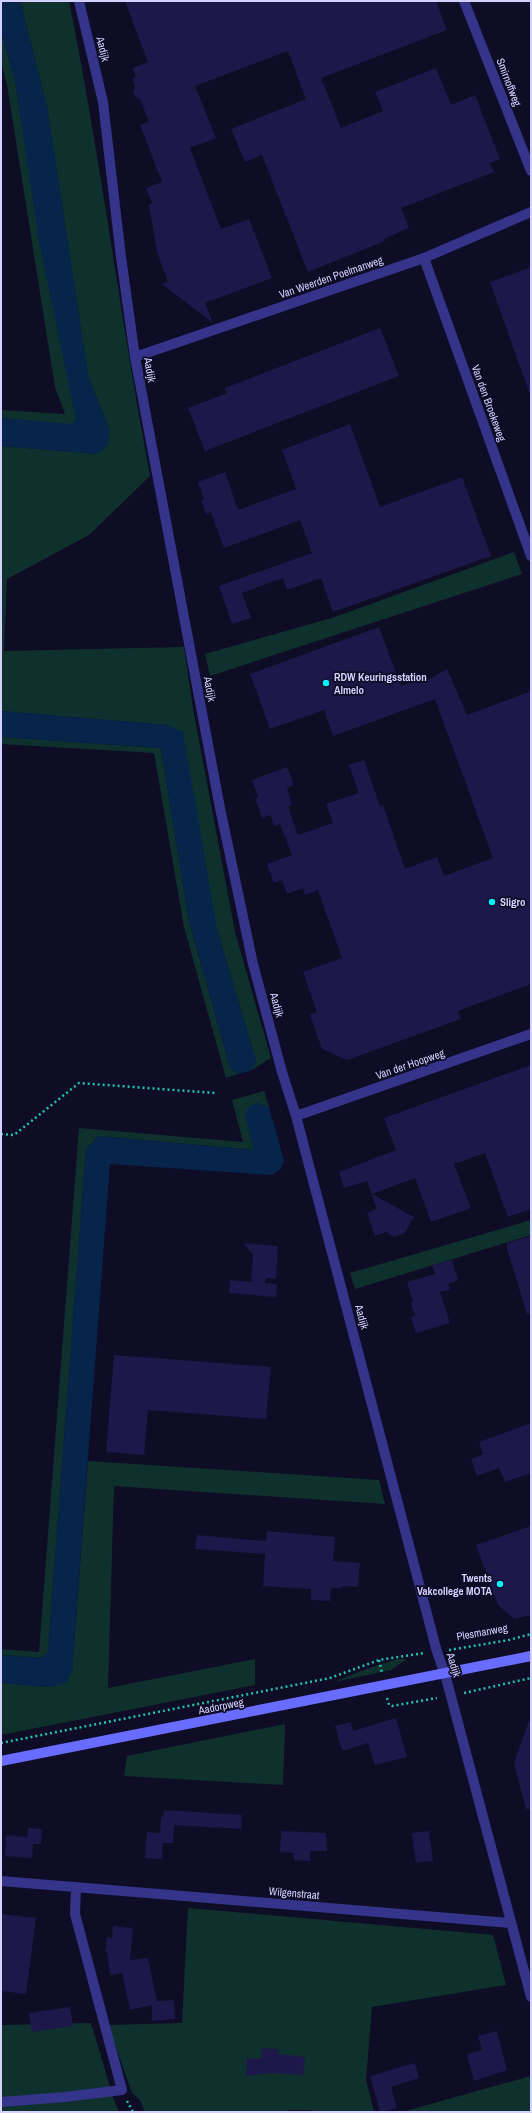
<svg xmlns="http://www.w3.org/2000/svg" width="532" height="2113" viewBox="0 0 532 2113" font-family="'Archivo Narrow',sans-serif">
	<style>
		.green { fill: #0f312e }
		.water { fill: #07244b }
		.building { fill: #1e1749 }
		.lines { fill: none; stroke-linecap: round; stroke-linejoin: round }
		.path { stroke: #23c2af; stroke-width: 2.5; stroke-dasharray: 2 3; stroke-linecap: butt }
		.minor { stroke: #33348a; stroke-width: 10 }
		.tertiary { stroke: #33348a; stroke-width: 10 }
		.secondary { stroke: #686dff; stroke-width: 10 }
		.poi-dot { fill: #00f2fc; stroke: #0f0c26; stroke-width: 1.5 }
		.labels { text-anchor: middle; stroke-width: 3.5; stroke-linejoin: round; paint-order: stroke }
		.street-label { font-size: 11px; fill: #d4d1ff; stroke: #0f0c26 }
		.poi-label { font-size: 11px; font-weight: bold; fill: #d4d1ff; stroke: #0f0c26; text-anchor: start }
	</style>
	<rect width="100%" height="100%" fill="#0f0c26"/>
	<path class="green" d="M20,1H69C101,159 120,318 150,476L89,535L7,579L4,651L184,647L193,709L235,932L271,1058L250,1071L256,1061L217,930L167,725L1,711V446L98,454L109,429L88,376L47,107Z
		M1,30L15,81L76,420L72,425L1,418V410L65,414L55,387L7,85L1,62Z
		M514,552L522,574L210,676L205,654L335,617Z
		M1,737L161,748L189,921L230,1067L238,1074L226,1078L184,927L154,753L1,744Z
		M264,1091L269,1107L257,1103L245,1114L255,1150L98,1136L86,1150L48,1652L42,1658L1,1655V1649L39,1652L79,1128L243,1142L232,1100Z
		M531,1220V1235L355,1289L350,1273Z
		M88,1461L379,1480L385,1504L114,1486L108,1688L255,1659V1685L1,1735V1683L50,1687L72,1671Z
		M397,1659H407L391,1670L334,1682L361,1671Z
		M285,1724L283,1785L124,1776L127,1756Z
		M188,1908L493,1935L506,1985L372,2007L366,2080L374,2112H318L309,2110H287L288,2112H145L140,2100L132,2093L108,2025L182,2023Z
		M91,2023L113,2097L119,2112H1V2025Z
		M531,2076V2112H402Z"/>
	<path class="water" d="M1,1H20L47,107L88,376L109,429L108,444L98,454L1,446V418L71,424L76,420L39,241L15,81L1,30Z
		M1,711L167,725L183,732L217,930L256,1061L250,1071L238,1074L230,1067L189,921L161,748L1,737Z
		M257,1103L269,1107L284,1161L280,1170L272,1175L110,1164L72,1671L66,1683L50,1687L1,1683V1655L42,1658L48,1652L86,1150L98,1136L254,1150L245,1114L250,1106Z"/>
	<path class="building" d="M125,1H436L447,30L321,78L341,128L383,111L375,92L436,68L451,105L475,95L500,159L490,163L494,172L401,208L409,228L384,239L385,241L308,272L262,155L245,162L231,129L306,99L288,51L195,86L216,138L190,148L221,229L249,219L272,278L205,303L213,323L162,284L168,282L157,252L149,205L152,203L146,188L162,182L140,125L149,122L140,99L135,97L133,91L135,86L132,79L136,77L133,68L148,62Z
		M531,267V392H529L490,282Z
		M380,328L399,376L205,451L188,408L227,393L225,388Z
		M350,424L380,507L462,477L491,556L333,612L321,578L287,590L283,578L242,593L251,618L232,624L219,586L312,553L300,520L224,548L211,512L206,514L201,500L204,499L198,482L225,472L238,510L282,494L296,489L282,450Z
		M379,627L401,686L424,678L426,681L447,669L467,715L531,691V984L458,1011L461,1019L347,1060L322,1049L310,1015L317,1012L303,972L342,958L318,890L305,895L303,888L287,894L282,880L274,883L267,864L292,855L280,824L274,826L270,815L262,818L255,798L258,797L252,780L287,767L294,785L287,788L292,805L288,807L298,835L333,823L326,804L359,793L349,765L364,760L380,806L383,805L405,869L437,857L444,876L493,858L435,699L333,736L324,710L270,729L250,674Z
		M531,1065V1209L508,1217L485,1153L454,1164L471,1208L431,1222L415,1178L372,1194L414,1217L405,1233L394,1237L386,1232L375,1236L367,1213L377,1209L367,1181L344,1188L339,1172L396,1150L384,1118Z
		M531,1236V1313L527,1314L507,1249V1243Z
		M243,1243L278,1246L276,1279L266,1278L265,1283L277,1284L276,1297L229,1293L230,1280L251,1282L253,1254Z
		M452,1260L458,1280L448,1284L450,1290L440,1292L450,1323L416,1333L411,1317L415,1316L411,1303L413,1302L407,1282L435,1274L432,1265Z
		M114,1355L271,1367L266,1419L148,1410L144,1455L106,1452Z
		M531,1423V1473L505,1482L499,1468L477,1476L471,1459L483,1454L479,1442Z
		M531,1526V1615L514,1619L498,1605L476,1545Z
		M267,1531L335,1537L333,1561L360,1563L358,1587L343,1586L342,1588H331L330,1601L311,1600V1589L263,1586L265,1554L195,1549L197,1535L266,1541Z
		M396,1718L407,1757L375,1765L368,1743L342,1751L335,1726L351,1722L353,1731Z
		M529,1721H531V1809H526L514,1763Z
		M164,1810L242,1815L241,1829L174,1825L173,1843H163L162,1859L145,1858L147,1832L160,1833L161,1817H163Z
		M28,1828L42,1829L41,1844H33L32,1858L5,1856L6,1835L27,1837Z
		M281,1831L326,1833L327,1851H310V1861L294,1860V1853L280,1852Z
		M429,1831L433,1861L416,1863L412,1833Z
		M1,1914L36,1918L26,1994L1,1991Z
		M113,1926L133,1928L130,1960L148,1958L157,2001L174,2000L175,2019L152,2021V2005L130,2010L122,1973L110,1975L107,1952H105L107,1937L112,1938Z
		M70,2007L73,2026L32,2032L29,2013Z
		M497,2031L507,2070L474,2081L467,2054L482,2050L478,2036Z
		M262,2048L279,2049L278,2054L305,2057L303,2075L271,2073L246,2076L247,2058L261,2059Z
		M415,2063L419,2078L391,2087L397,2108L380,2112L370,2076Z"/>
	<g class="lines">
		<path class="path" d="M1,1134L14,1135L79,1083L215,1093
			M449,1650L509,1640L531,1634
			M379,1660L382,1673
			M464,1693L531,1678
			M387,1698L389,1705L392,1706L437,1698
			M1,1743L330,1678L379,1660L424,1653
			M127,2101L133,2112"/>
		<path class="minor" d="M79,1L103,102L121,257L135,357L220,808L253,964L282,1072L296,1116L437,1652L445,1674
			M464,1L531,171
			M424,258L531,556
			M135,357L424,258L531,212
			M296,1116L531,1034
			M1,1881L511,1923
			M1,2102L65,2097L122,2090L75,1914L76,1887"/>
		<path class="tertiary" d="M445,1674L531,1997"/>
		<path class="secondary" d="M1,1761L531,1656"/>
	</g>
	<g class="poi-dot">
		<circle cx="326" cy="683" r="4"/>
		<circle cx="492" cy="902" r="4"/>
		<circle cx="500" cy="1584" r="4"/>
	</g>
	<g class="labels">
		<g class="street-label">
			<text transform="translate(103 49) rotate(77)" y="4">Aadijk</text>
			<text transform="translate(509 82) rotate(69)" y="4">Smirnoffweg</text>
			<text transform="translate(331 277) rotate(-19)" y="4">Van Weerden Poelmanweg</text>
			<text transform="translate(150 370) rotate(80)" y="4">Aadijk</text>
			<text transform="translate(489 403) rotate(70)" y="4">Van den Broekeweg</text>
			<text transform="translate(210 689) rotate(79)" y="4">Aadijk</text>
			<text transform="translate(277 1005) rotate(75)" y="4">Aadijk</text>
			<text transform="translate(410 1064) rotate(-19)" y="4">Van der Hoopweg</text>
			<text transform="translate(362 1317) rotate(75)" y="4">Aadijk</text>
			<text transform="translate(482 1632) rotate(-10)" y="4">Plesmanweg</text>
			<text transform="translate(454 1665) rotate(73)" y="4">Aadijk</text>
			<text transform="translate(221 1706) rotate(-11)" y="4">Aadorpweg</text>
			<text transform="translate(294 1893) rotate(5)" y="4">Wilgenstraat</text>
		</g>
		<g class="poi-label">
			<text x="334" y="681">RDW Keuringsstation<tspan x="334" dy="13">Almelo</tspan></text>
			<text x="500" y="906">Sligro</text>
			<text x="492" y="1582" text-anchor="end">Twents<tspan x="492" dy="13">Vakcollege MOTA</tspan></text>
		</g>
	</g>
	<rect width="532" height="2113" fill="none" stroke="#d4d1ff" stroke-width="4"/>
</svg>
